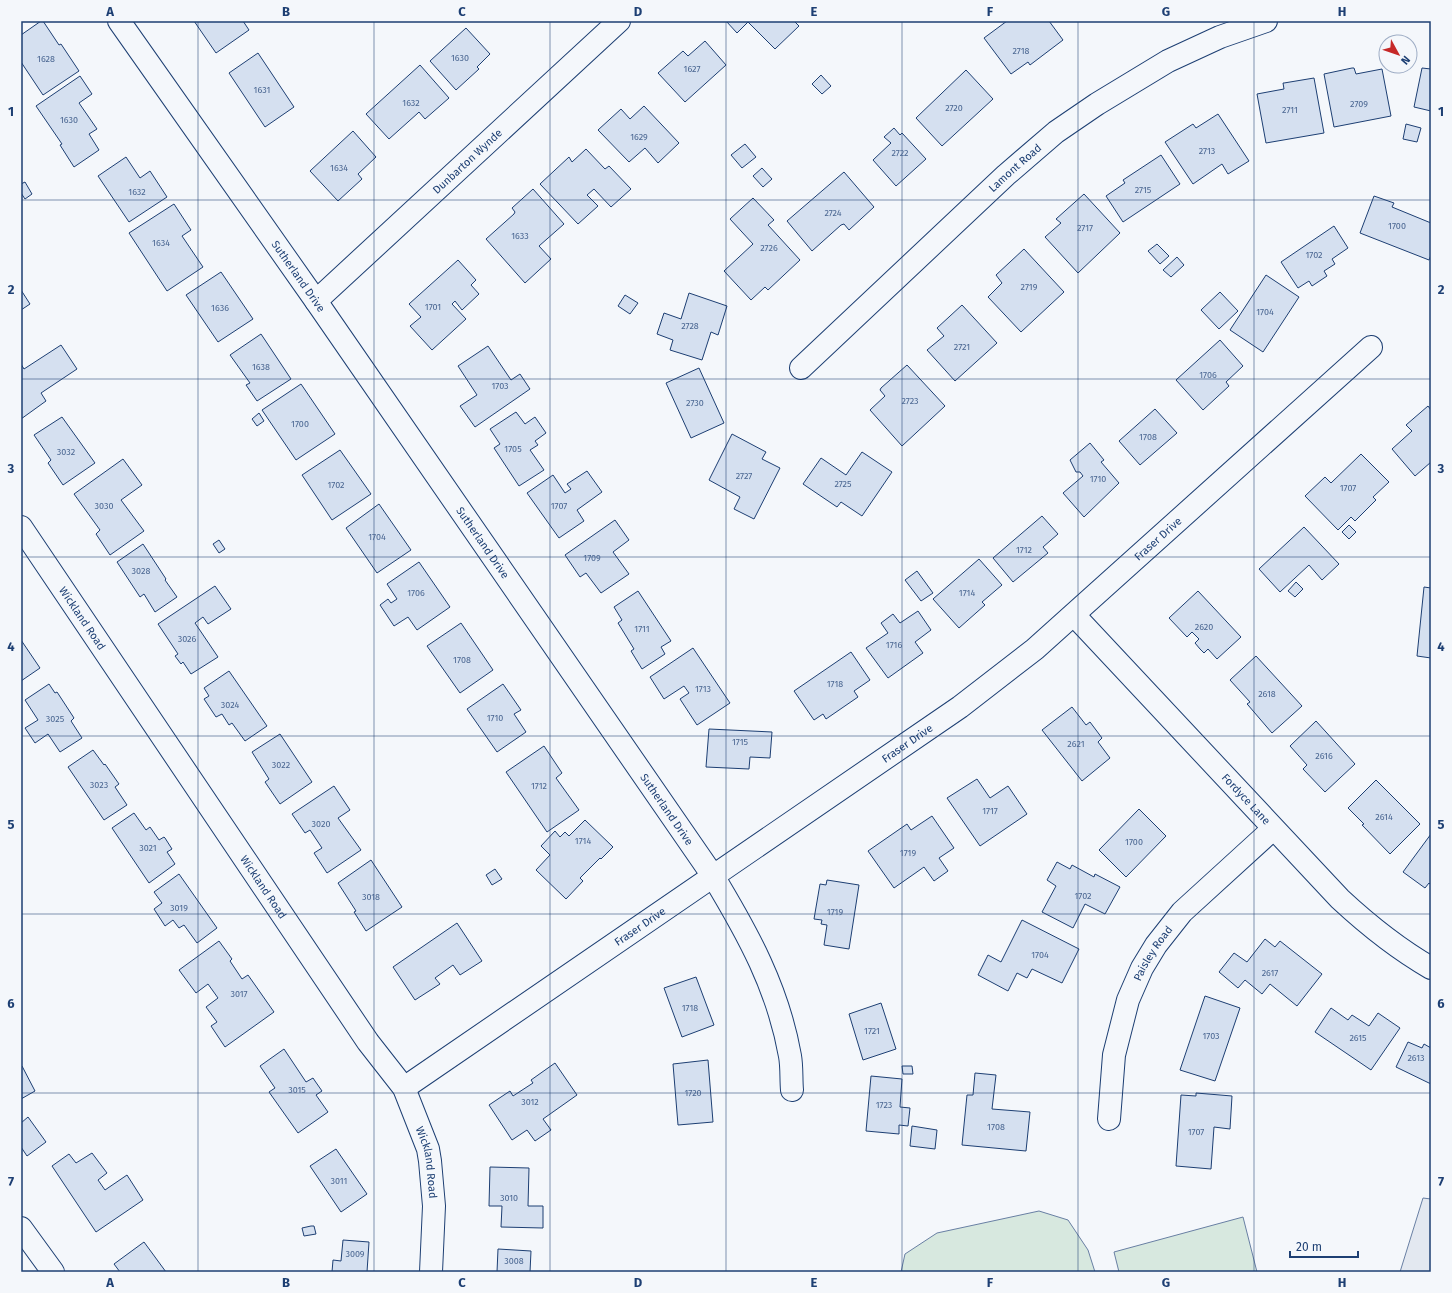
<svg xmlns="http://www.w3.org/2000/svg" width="1452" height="1293" viewBox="0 0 1452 1293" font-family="'Fira Sans',sans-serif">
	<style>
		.green { fill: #d7e8df; stroke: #687fa3 }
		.parking { fill: #e3e8f0; stroke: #687fa3 }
		.building { fill: #d5e0f0; stroke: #1d3f73 }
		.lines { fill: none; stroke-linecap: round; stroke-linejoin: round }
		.minor-casing { stroke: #1d3f73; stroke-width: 24 }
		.minor { stroke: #f4f7fb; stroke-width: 22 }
		.grid { fill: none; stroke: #1d3f73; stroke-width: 1; stroke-opacity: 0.55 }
		.labels { text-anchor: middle; stroke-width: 3; stroke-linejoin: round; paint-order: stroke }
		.number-label { font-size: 9px; fill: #4b6792 }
		.street-label { font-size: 11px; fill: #1d3f73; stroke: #f4f7fb }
		.neatline { fill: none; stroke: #1d3f73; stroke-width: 1.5 }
		.grid-label { font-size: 13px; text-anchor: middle; font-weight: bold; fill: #1d3f73 }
	</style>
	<rect width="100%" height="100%" fill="#f4f7fb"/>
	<path class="green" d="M1039,1211L1068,1220L1088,1250L1095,1272H901L905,1254L937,1233Z
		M1243,1217L1257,1272H1119L1114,1252Z"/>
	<path class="parking" d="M1423,1198L1431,1199V1272H1400Z"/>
	<path class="building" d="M41,21H43L59,45L61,44L79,71L43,95L21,62V35Z
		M194,21H243L249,30L216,53Z
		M726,21H794L799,26L775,49L748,22L737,33Z
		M1007,21H1049L1063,40L1030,65L1028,62L1011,74L984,38Z
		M466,28L490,54L477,67L479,69L456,90L430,61Z
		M705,41L726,65L685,102L658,73L683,51L688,56Z
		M258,53L294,107L265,127L229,73Z
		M420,65L449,98L425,119L419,112L418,113L389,139L366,114Z
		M1352,68H1354L1356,74L1382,69L1391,116L1334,127L1324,74Z
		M1422,68L1431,69V111L1414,107Z
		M966,70L993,99L942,146L916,118Z
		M821,75L831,86L822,94L812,84Z
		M80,76L92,94L79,103L97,129L89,134L99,150L74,167L60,145L62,144L36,106Z
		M1314,78L1324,133L1266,143L1257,94L1284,89L1283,83H1284Z
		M644,106L679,143L658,163L645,148L629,162L598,130L621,109L630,119Z
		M1218,114L1249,161L1228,174L1222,164L1193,184L1165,142L1193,124L1196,128Z
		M1406,124L1421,128L1417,142L1403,139Z
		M894,128L900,135L902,133L926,159L896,186L873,160L891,143L884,137Z
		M353,131L376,157L358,174L362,179L338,201L310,171Z
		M745,144L756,157L742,168L731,155Z
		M586,149L605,169L609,166L631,189L611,207L594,189L587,195L598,206L578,224L540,184L569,157L572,162Z
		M1161,155L1180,184L1123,222L1106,196L1125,183L1123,180Z
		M126,157L140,178L150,171L167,197L129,222L98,176Z
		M762,168L772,179L763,187L753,176Z
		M844,172L874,207L849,230L844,224L841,225L812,251L787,221Z
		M25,182L32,194L25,199L21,193V184Z
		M533,189L564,224L539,246L551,259L525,283L486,239L514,214L515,212L512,208Z
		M1084,194L1120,233L1078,273L1045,237L1061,223L1056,219Z
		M1374,196L1394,203L1392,207L1431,223V255L1429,260L1360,233Z
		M753,198L774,220L768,225L800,260L768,290L765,287L751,300L724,271L753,244L730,219Z
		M174,204L191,230L182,236L203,267L167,291L129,233Z
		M1334,226L1348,248L1332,259L1335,264L1324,271L1327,276L1312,286L1309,281L1298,288L1281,262Z
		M1157,244L1169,256L1160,264L1148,251Z
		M1024,249L1064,292L1021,332L988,297L1002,283L996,275Z
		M1177,257L1184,265L1171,277L1163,270Z
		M458,260L476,280L471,285L479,294L462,310L455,301L452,304L466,319L432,350L410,326L421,317L409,304Z
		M221,272L253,319L218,342L186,295Z
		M1266,275L1299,297L1263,352L1230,330Z
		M21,290L30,304L21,310Z
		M1220,292L1238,311L1219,329L1201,310Z
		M689,293L727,306L718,335L711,332L702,360L670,350L673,340L657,334L664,313L681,319Z
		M625,295L638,303L630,314L618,306Z
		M962,305L997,343L955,381L927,350L944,336L937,328Z
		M261,334L291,379L257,401L246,385L250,383L230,355Z
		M1220,340L1243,366L1226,382L1229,386L1203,410L1176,380Z
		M61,345L77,369L41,393L46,401L21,419V364L24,369Z
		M488,346L511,380L520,374L530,389L475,427L460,406L477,395L458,366Z
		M907,365L945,406L902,446L870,410L885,396L880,390L881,388Z
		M699,368L724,423L691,438L666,383Z
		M301,384L335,434L296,460L262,410Z
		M1428,406L1431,410V462L1415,476L1392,449L1412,431L1406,425Z
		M1155,409L1177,433L1140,465L1119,441Z
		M516,412L525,424L535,417L546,433L535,441L538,445L530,450L544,470L519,486L494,448L500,444L490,429Z
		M259,413L264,421L257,426L252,419Z
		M62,417L95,463L63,485L48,463L51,460L34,435Z
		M732,434L766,452L762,459L780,468L754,519L734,509L740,497L709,480Z
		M1090,443L1104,460L1101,462L1119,483L1084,517L1063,493L1083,476L1080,472H1076L1070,460Z
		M340,450L371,494L332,520L302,475Z
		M862,452L892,472L862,516L841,502L837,507L803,484L821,458L846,475Z
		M1361,454L1389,482L1373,497L1376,500L1355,521L1351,517L1338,530L1305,496L1325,477L1331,483Z
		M123,459L142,485L121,500L144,531L110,555L96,534L100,530L74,494Z
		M587,471L602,492L577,510L584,521L559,538L527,493L553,475L565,493L571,489L567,484Z
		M379,504L411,550L377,573L346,528Z
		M1042,516L1058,534L1043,547L1048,553L1013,582L993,558Z
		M615,520L629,540L613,552L629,574L601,593L586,573L580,577L565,555Z
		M1349,525L1356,532L1349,539L1342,532Z
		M1304,527L1339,564L1322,580L1309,565L1280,592L1259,569Z
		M219,540L225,549L219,553L213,544Z
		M143,544L166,579L165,580L177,597L155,612L144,594L140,597L117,562Z
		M979,559L1002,585L982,602L985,605L959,628L933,599Z
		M419,562L450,607L417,630L408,617L394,626L380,605L388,599L391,603L397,599L387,584Z
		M917,571L933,593L921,601L905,580Z
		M1296,582L1303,589L1295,597L1288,591Z
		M215,586L231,609L208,624L203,617L195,623L218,657L191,674L183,662L181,664L175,656L178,654L158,624Z
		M1424,587L1431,588V658L1417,656Z
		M638,591L671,641L661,647L665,654L642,669L631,651L634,649L618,623L622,620L614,607Z
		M1198,591L1241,637L1217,659L1208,649L1204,653L1200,649L1195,643L1199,639L1192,632L1187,637L1169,618Z
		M918,611L931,630L915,642L923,653L888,678L866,648L888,633L881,623L893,614L900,623Z
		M461,623L493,670L460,693L427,646Z
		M21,640L40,668L21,681Z
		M693,648L730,703L697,725L680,699L689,693L684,686L664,699L650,677Z
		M851,652L870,680L854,691L858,697L826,719L823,714L814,720L794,691Z
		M1256,656L1302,706L1272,733L1248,705L1247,704L1250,702L1230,680Z
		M229,671L267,726L245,741L232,723L229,725L222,714L216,717L204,699L209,696L204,688Z
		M49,684L55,693L57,692L59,695L74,718L71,721L82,738L60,752L48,734L35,743L25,728L38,720L25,700Z
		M503,684L521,710L514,714L526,732L497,752L467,709Z
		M1072,707L1086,725L1090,722L1102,738L1098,742L1110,758L1082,781L1042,730Z
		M1316,721L1355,764L1325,792L1303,769L1307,765L1290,746Z
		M709,729L772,732L770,758L750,757L749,769L706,767Z
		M280,734L312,782L280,804L265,782L269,779L252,752Z
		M544,746L562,773L556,778L579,810L547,832L506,772Z
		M93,750L104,765L105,764L119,784L115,787L127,805L104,820L68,767Z
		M977,779L990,798L1008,786L1027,814L980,846L947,798Z
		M1376,780L1420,824L1390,854L1362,825L1364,824L1348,808Z
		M334,786L350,810L338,818L361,850L327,873L314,853L322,848L310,830L305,833L292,814Z
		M1139,809L1166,836L1126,877L1099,850Z
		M134,813L146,830L150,827L159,840L164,837L165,838L172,849L167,852L175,864L149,883L112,828Z
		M932,816L954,848L939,858L948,871L934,881L924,867L894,888L868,851L907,824L911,830Z
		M585,820L613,847L601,859L600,858L580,878L583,881L566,899L536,870L550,855L541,846L555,831L560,837L565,832L569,836Z
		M1431,834V885L1429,883L1425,888L1403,872Z
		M371,860L402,907L366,931L354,912L356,911L338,883Z
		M1057,862L1070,869L1072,865L1094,877L1095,874L1120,887L1105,914L1085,904L1073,928L1042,912L1056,886L1047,880Z
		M495,869L502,879L492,885L486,875Z
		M179,874L217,928L197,943L184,925L179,928L173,920L165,926L154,909L162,903L154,892Z
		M827,880L859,885L849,949L824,945L827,925L821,924L822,920L814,919L820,884L826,885Z
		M1022,920L1079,949L1062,983L1032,969L1027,978L1017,973L1008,991L978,975L988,955L1001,962Z
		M457,923L482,961L460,975L453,965L435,978L440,984L415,1000L393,967Z
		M1265,939L1275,947L1280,941L1322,974L1297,1006L1270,984L1262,994L1245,980L1238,988L1219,972L1234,953L1247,962Z
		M219,941L232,959L230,961L242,979L248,975L274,1012L225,1047L211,1026L217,1022L206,1007L218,998L208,984L196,993L179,970Z
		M696,977L714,1025L682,1037L664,988Z
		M1205,996L1240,1008L1215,1081L1180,1070Z
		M881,1003L896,1049L863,1060L849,1014Z
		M1331,1008L1348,1020L1352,1015L1369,1026L1378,1013L1400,1028L1371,1070L1315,1032Z
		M1408,1042L1422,1048L1424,1044L1431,1048V1084L1396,1067Z
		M284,1049L306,1082L313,1078L315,1081L322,1091L316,1095L328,1112L298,1133L269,1092L275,1088L260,1066Z
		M708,1060L713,1122L678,1125L673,1064Z
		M555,1063L577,1095L543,1119L551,1130L535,1141L527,1130L512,1140L489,1105L510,1091L513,1096L533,1083L531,1080Z
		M22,1066L35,1091L21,1099V1067Z
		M902,1066H912L913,1074H903Z
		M975,1073L996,1075L992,1109L1030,1112L1026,1151L962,1145L967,1095H973Z
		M871,1076L902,1079L900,1107L910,1108L908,1126L899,1125V1134L866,1131Z
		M1196,1093L1232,1096L1230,1129L1214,1127L1211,1169L1176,1166L1181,1095L1196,1096Z
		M28,1117L46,1142L27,1156L21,1147V1123Z
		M912,1126L937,1130L935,1149L910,1146Z
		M336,1149L367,1194L341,1212L310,1166Z
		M92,1153L107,1173L98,1180L105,1190L127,1175L143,1200L96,1232L52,1166L69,1154L76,1163Z
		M490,1167L529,1168L528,1206H543V1228L501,1227L502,1206H489Z
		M311,1226H314L316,1234L304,1236L302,1228Z
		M343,1240L369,1242L367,1272H332L333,1260L341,1261Z
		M144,1242L166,1272H120L114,1264Z
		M498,1249L531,1251L530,1272H497Z"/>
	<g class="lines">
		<defs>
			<g id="minor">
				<path id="s1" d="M119,21L316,301L713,876C748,934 778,988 790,1056C792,1067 791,1079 792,1090"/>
				<path id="s2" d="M316,301L619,21"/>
				<path id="s3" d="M801,368L1006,175L1056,132L1097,104L1168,61L1220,37L1266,21"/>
				<path id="s4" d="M21,527L368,1042L404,1088L428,1149L430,1161L434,1206L431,1272"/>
				<path id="s5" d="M1074,615L1340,899C1368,925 1398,949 1431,968"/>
				<path id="s6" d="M404,1088L960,707L1035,649L1371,347"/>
				<path id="s7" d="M1109,1119L1114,1055L1128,1000L1142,968L1156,945L1182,912L1273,829"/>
				<path d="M21,1228L53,1272"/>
			</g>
		</defs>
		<use href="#minor" class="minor-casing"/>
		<use href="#minor" class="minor"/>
	</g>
	<path class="grid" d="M198,21V1272M374,21V1272M550,21V1272M726,21V1272M902,21V1272M1078,21V1272M1254,21V1272M21,200H1431M21,379H1431M21,557H1431M21,736H1431M21,914H1431M21,1093H1431"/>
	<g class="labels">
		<g class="number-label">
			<text x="1021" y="54">2718</text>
			<text x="460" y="61">1630</text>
			<text x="46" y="62">1628</text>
			<text x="692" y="72">1627</text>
			<text x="262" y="93">1631</text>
			<text x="411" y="106">1632</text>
			<text x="1359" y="107">2709</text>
			<text x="954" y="111">2720</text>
			<text x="1290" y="113">2711</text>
			<text x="69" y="123">1630</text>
			<text x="639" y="140">1629</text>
			<text x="1207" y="154">2713</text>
			<text x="900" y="156">2722</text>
			<text x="339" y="171">1634</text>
			<text x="1143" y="193">2715</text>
			<text x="137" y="195">1632</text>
			<text x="833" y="216">2724</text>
			<text x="1397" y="229">1700</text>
			<text x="1085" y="231">2717</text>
			<text x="520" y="239">1633</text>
			<text x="161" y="246">1634</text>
			<text x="769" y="251">2726</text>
			<text x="1314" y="258">1702</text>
			<text x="1029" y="290">2719</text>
			<text x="433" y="310">1701</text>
			<text x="220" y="311">1636</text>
			<text x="1265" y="315">1704</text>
			<text x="690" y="329">2728</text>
			<text x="962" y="350">2721</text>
			<text x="261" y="370">1638</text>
			<text x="1208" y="378">1706</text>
			<text x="500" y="389">1703</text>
			<text x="910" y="404">2723</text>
			<text x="695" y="406">2730</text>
			<text x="300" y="427">1700</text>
			<text x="1148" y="440">1708</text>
			<text x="513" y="452">1705</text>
			<text x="66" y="455">3032</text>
			<text x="744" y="479">2727</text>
			<text x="1098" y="482">1710</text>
			<text x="843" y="487">2725</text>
			<text x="336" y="488">1702</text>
			<text x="1348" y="491">1707</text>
			<text x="104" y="509">3030</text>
			<text x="559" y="509">1707</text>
			<text x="377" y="540">1704</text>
			<text x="1024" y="553">1712</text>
			<text x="592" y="561">1709</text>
			<text x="141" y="574">3028</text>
			<text x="416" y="596">1706</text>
			<text x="967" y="596">1714</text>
			<text x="1204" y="630">2620</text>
			<text x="642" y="632">1711</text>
			<text x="187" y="642">3026</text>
			<text x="894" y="648">1716</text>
			<text x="462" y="663">1708</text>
			<text x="835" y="687">1718</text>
			<text x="703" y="692">1713</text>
			<text x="1267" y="697">2618</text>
			<text x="230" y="708">3024</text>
			<text x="495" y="721">1710</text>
			<text x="55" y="722">3025</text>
			<text x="740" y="745">1715</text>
			<text x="1076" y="747">2621</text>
			<text x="1324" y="759">2616</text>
			<text x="281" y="768">3022</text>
			<text x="99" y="788">3023</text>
			<text x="539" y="789">1712</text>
			<text x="990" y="814">1717</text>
			<text x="1384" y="820">2614</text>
			<text x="321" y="827">3020</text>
			<text x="583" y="844">1714</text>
			<text x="1134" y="845">1700</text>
			<text x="148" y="851">3021</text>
			<text x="908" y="856">1719</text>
			<text x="1083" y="899">1702</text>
			<text x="371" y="900">3018</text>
			<text x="179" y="911">3019</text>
			<text x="835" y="915">1719</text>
			<text x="1040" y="958">1704</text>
			<text x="1270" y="976">2617</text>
			<text x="239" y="997">3017</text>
			<text x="690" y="1011">1718</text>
			<text x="872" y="1034">1721</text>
			<text x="1211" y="1039">1703</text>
			<text x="1358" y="1041">2615</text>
			<text x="1416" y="1061">2613</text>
			<text x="297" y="1093">3015</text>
			<text x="693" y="1096">1720</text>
			<text x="530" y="1105">3012</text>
			<text x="884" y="1108">1723</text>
			<text x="996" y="1130">1708</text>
			<text x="1196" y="1135">1707</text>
			<text x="339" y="1184">3011</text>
			<text x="509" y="1201">3010</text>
			<text x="355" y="1257">3009</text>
			<text x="514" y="1264">3008</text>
		</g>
		<g class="street-label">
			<text dy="4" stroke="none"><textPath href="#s2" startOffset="206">Dunbarton Wynde</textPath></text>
			<text dy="4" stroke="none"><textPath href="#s3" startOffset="293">Lamont Road</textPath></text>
			<text dy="4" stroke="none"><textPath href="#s1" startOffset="312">Sutherland Drive</textPath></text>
			<text dy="4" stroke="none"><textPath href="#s6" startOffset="934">Fraser Drive</textPath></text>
			<text dy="4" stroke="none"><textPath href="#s1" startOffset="636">Sutherland Drive</textPath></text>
			<text dy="4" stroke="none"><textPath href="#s4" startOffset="110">Wickland Road</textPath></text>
			<text dy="4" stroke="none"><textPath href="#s6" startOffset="610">Fraser Drive</textPath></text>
			<text dy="4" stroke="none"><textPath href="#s5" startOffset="252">Fordyce Lane</textPath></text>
			<text dy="4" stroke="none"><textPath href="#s1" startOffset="960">Sutherland Drive</textPath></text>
			<text dy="4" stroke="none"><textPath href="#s4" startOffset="434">Wickland Road</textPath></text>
			<text dy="4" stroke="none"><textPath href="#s6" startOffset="286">Fraser Drive</textPath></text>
			<text dy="4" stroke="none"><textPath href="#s7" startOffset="174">Paisley Road</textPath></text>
			<text dy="4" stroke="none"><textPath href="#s4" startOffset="758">Wickland Road</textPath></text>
		</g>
	</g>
	<rect width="1452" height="1293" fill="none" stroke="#f4f7fb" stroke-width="44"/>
	<g transform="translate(1398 54) rotate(130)"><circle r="19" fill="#f4f7fb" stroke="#9eadc5"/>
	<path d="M0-3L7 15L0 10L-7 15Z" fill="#c62828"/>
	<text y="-6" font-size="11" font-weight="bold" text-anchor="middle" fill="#1d3f73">N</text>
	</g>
	<path d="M1290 1251v6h68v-6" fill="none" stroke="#1d3f73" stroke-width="2"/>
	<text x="1296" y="1251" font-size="12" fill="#1d3f73" stroke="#f4f7fb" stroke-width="3" paint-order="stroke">20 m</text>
	<rect x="22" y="22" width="1408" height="1249" class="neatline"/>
	<g class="grid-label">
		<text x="110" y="16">A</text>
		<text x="286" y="16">B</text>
		<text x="462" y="16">C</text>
		<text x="638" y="16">D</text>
		<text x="814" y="16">E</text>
		<text x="990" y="16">F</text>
		<text x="1166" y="16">G</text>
		<text x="1342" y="16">H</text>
		<text x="11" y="116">1</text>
		<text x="1441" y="116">1</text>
		<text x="11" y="294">2</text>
		<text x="1441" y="294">2</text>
		<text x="11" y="473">3</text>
		<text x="1441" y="473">3</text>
		<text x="11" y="651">4</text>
		<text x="1441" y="651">4</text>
		<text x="11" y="829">5</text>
		<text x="1441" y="829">5</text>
		<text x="11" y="1008">6</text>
		<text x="1441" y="1008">6</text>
		<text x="11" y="1186">7</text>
		<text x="1441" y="1186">7</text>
		<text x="110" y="1287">A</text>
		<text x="286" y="1287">B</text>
		<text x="462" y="1287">C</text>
		<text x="638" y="1287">D</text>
		<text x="814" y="1287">E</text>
		<text x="990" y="1287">F</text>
		<text x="1166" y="1287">G</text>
		<text x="1342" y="1287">H</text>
	</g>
</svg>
